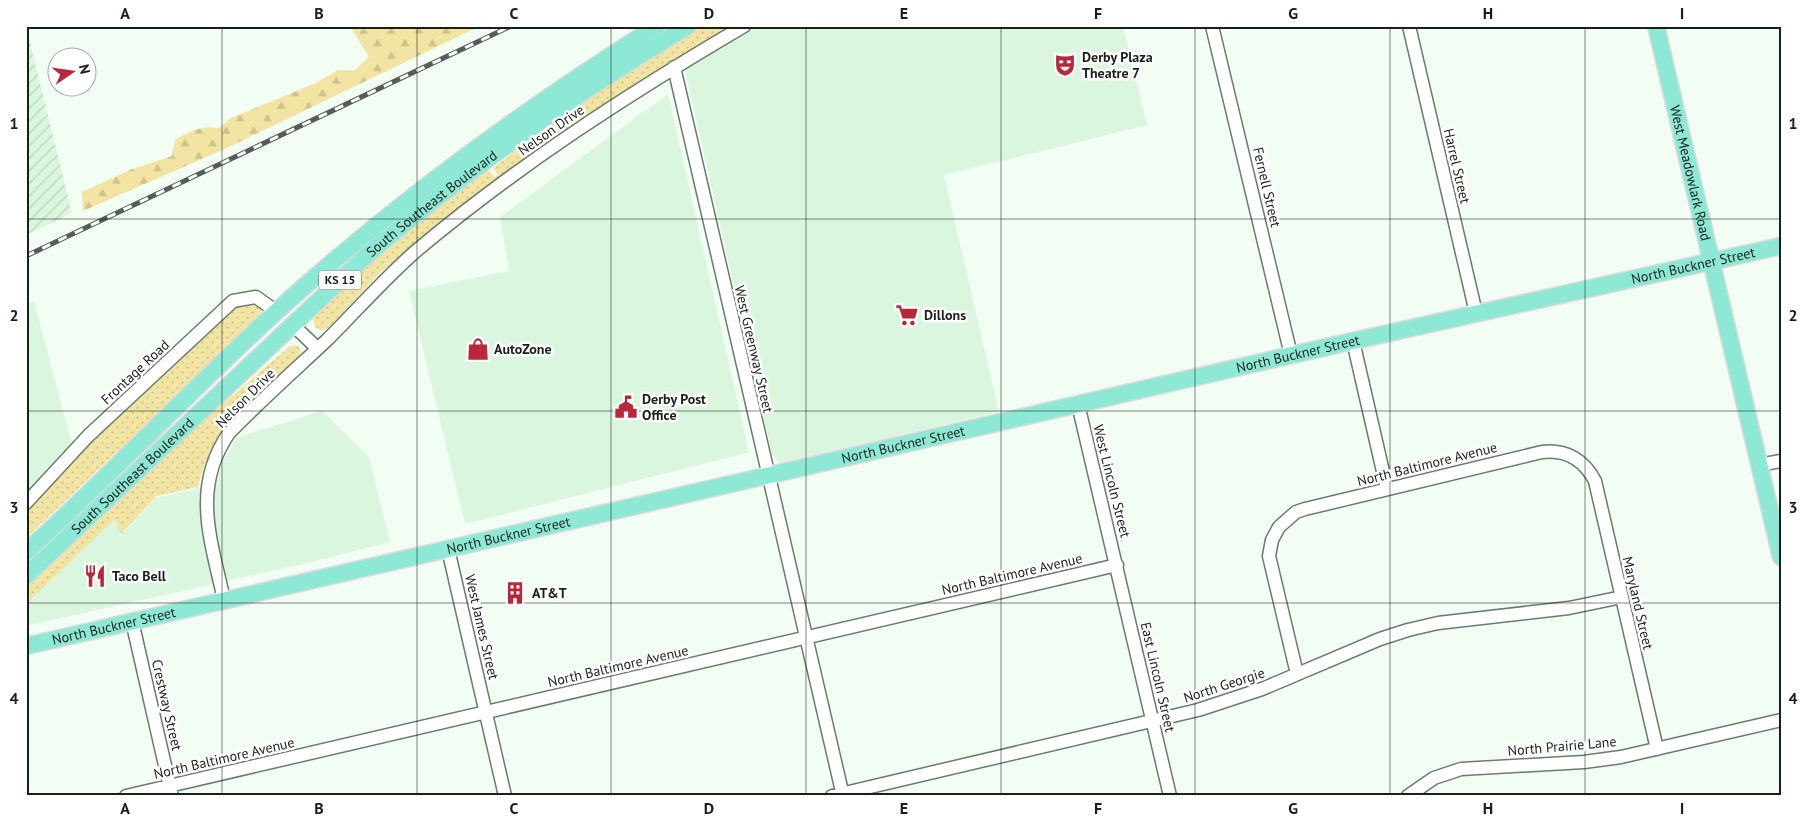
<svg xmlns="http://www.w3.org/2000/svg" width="1807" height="822" viewBox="0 0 1807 822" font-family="'PT Sans',sans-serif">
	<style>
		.built { fill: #dbf6df }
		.industrial { fill: url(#industrial-furrows) }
		.grass { fill: url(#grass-dots) }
		.forest { fill: url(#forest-firs) }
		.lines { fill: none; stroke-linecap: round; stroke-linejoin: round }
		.minor-casing { stroke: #6a7c6c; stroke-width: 15 }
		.major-casing { stroke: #dadbda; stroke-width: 19 }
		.minor { stroke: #fff; stroke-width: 12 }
		.major { stroke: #8de9d6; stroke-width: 16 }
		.rail-casing { stroke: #555d56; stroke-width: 5 }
		.rail { stroke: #fff; stroke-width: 3; stroke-dasharray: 9; stroke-linecap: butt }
		.grid { fill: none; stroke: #19201a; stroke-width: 1; stroke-opacity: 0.55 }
		.labels { text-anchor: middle; stroke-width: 5; stroke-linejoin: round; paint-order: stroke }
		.shield { fill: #fff; stroke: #5e635f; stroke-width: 1 }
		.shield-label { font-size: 12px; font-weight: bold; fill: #19201a }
		.poi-label { font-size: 14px; font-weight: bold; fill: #19201a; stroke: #fff; text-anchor: start }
		.street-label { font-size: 14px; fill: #19201a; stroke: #fff }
		.neatline { fill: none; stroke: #19201a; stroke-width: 2 }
		.grid-label { font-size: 16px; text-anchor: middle; font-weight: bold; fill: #19201a }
	</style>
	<defs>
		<pattern id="industrial-furrows" width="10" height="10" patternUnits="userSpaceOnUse" patternTransform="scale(1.25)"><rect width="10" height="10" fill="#dbf6df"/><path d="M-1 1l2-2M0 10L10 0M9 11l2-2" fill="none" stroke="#bbd3bf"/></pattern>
		<pattern id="grass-dots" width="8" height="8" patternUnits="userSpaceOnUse" patternTransform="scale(1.25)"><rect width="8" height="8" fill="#f2e4a2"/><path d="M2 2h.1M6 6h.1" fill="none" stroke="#cfc38b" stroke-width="1.8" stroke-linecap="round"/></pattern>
		<pattern id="forest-firs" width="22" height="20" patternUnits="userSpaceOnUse" patternTransform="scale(1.25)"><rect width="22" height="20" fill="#f2e4a2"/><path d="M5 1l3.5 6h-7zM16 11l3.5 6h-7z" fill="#cfc38b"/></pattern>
	</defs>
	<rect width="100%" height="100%" fill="#f2fef3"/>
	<path class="built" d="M758,26H1123L1147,125L944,175L999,412L779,463L772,454L685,70Z
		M668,94L749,452L465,524L409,291L509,271L500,217Z
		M34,301L80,475L26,527V304Z
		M322,411L369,457L390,542L311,562L26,626V598L117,507L124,532L156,498L217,484L221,467L236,438Z"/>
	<path class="industrial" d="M26,26L72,213L26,235Z"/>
	<path class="grass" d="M700,26H730L658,69L497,180L381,272L329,327L322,331L315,327L313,319L315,315L350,281L429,214L487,169L495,177L498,175L493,168L559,119Z
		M251,302L259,305L261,311L258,319L26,538V513L81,452L225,315L235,307Z
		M295,345L301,348L299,356C256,399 213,423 198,487L157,496L121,534L115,519L26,604V588L202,422L290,346Z"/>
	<path class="forest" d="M350,26H480L227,148L83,211L82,192L132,169L172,156L175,140C189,131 203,125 219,128L231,118L316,83L338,70L354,71L369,57Z"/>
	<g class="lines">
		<defs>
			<path id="minor" d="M1212,26L1291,355
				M1409,26L1476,313
				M674,67L843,796
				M293,325L317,348
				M1353,341L1387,489
				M1078,404L1170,796
				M1759,465L1781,461
				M26,503L88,436L233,301L256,297L277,312
				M448,549L505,796
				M224,600C211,540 191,488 229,433C261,400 295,370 328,339C357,310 385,278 416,251C518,165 630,93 744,26
				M132,621L172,796
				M1297,674L1269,556L1272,540L1279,527L1296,512L1305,509L1542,452C1566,449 1584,460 1595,481L1657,749
				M126,796L1117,565
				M832,796L1198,710L1262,689L1380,639L1408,630L1438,623L1569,608L1622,597
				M1408,796L1434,778L1461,769L1584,762L1621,757L1781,720"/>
			<g id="major">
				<path id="s1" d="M1656,26L1781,557"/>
				<path d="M26,552C124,463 214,365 314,278C422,184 536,102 657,26"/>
				<path id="s2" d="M26,576L367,255C468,169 574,94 688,26"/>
				<path id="s3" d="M26,646L1353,341L1781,246"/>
			</g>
		</defs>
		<use href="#minor" class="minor-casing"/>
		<use href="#major" class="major-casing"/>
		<use href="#minor" class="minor"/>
		<use href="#major" class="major"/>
		<defs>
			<path id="rail" d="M26,256L511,26"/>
		</defs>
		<use href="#rail" class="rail-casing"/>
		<use href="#rail" class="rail"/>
	</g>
	<path class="grid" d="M222,26V796M417,26V796M611,26V796M806,26V796M1001,26V796M1195,26V796M1390,26V796M1585,26V796M26,219H1781M26,411H1781M26,603H1781"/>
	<defs>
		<symbol id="theatre-bare" viewBox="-9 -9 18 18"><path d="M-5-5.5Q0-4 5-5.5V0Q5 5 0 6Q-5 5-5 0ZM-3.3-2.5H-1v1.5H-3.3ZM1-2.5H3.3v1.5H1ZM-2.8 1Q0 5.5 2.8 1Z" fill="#b9273b" stroke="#fff" stroke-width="2.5" paint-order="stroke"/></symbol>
		<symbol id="supermarket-bare" viewBox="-9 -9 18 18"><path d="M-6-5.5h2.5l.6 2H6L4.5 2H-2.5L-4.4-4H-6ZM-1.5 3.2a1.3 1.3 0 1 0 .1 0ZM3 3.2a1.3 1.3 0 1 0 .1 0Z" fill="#b9273b" stroke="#fff" stroke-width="2.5" paint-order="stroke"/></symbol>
		<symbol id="shop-bare" viewBox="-9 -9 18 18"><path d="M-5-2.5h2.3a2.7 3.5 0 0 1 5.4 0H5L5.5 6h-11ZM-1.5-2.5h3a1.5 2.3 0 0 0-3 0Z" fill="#b9273b" stroke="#fff" stroke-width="2.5" paint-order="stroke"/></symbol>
		<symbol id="civic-bare" viewBox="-9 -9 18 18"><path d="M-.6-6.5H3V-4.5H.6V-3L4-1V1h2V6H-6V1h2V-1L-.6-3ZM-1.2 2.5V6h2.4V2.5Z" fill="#b9273b" stroke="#fff" stroke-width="2.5" paint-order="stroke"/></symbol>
		<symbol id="restaurant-bare" viewBox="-9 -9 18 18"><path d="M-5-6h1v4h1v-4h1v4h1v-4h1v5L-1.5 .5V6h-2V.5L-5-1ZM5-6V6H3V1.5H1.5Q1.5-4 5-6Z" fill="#b9273b" stroke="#fff" stroke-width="2.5" paint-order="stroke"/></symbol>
		<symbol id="building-bare" viewBox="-9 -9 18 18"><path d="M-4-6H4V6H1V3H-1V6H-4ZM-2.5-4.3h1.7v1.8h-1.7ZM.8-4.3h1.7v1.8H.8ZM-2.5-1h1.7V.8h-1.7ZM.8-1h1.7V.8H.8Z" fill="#b9273b" stroke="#fff" stroke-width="2.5" paint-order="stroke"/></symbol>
	</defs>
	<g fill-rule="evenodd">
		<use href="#theatre-bare" x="1049" y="49" width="32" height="32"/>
		<use href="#supermarket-bare" x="891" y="299" width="32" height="32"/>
		<use href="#shop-bare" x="462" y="333" width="32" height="32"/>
		<use href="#civic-bare" x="610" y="391" width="32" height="32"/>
		<use href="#restaurant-bare" x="79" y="560" width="32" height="32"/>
		<use href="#building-bare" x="499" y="577" width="32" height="32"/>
	</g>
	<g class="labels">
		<rect class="shield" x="319" y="270.5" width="42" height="19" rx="4"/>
		<g class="shield-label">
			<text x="340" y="284">KS 15</text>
		</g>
		<g class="poi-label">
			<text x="1082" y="62">Derby Plaza<tspan x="1082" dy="16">Theatre 7</tspan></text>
			<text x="924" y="320">Dillons</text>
			<text x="494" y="354">AutoZone</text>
			<text x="642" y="404">Derby Post<tspan x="642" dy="16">Office</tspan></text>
			<text x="112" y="581">Taco Bell</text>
			<text x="532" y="598">AT&amp;T</text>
		</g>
		<g class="street-label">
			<text transform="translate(551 130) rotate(-35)" y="5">Nelson Drive</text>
			<text transform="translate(1457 166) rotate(77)" y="5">Harrel Street</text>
			<text dy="5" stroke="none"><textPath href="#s1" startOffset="151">West Meadowlark Road</textPath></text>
			<text transform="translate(1267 187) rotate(77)" y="5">Fernell Street</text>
			<text dy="5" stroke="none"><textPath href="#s2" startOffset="551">South Southeast Boulevard</textPath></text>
			<text dy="5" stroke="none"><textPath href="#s3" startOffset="1710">North Buckner Street</textPath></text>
			<text transform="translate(754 349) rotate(77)" y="5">West Greenway Street</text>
			<text dy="5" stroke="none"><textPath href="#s3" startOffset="1305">North Buckner Street</textPath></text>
			<text transform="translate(135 372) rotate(-43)" y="5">Frontage Road</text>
			<text transform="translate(245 398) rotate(-45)" y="5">Nelson Drive</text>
			<text dy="5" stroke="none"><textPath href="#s3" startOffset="900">North Buckner Street</textPath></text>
			<text transform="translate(1427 464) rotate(-14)" y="5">North Baltimore Avenue</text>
			<text dy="5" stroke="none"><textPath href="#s2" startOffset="146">South Southeast Boulevard</textPath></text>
			<text transform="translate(1112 481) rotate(76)" y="5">West Lincoln Street</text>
			<text dy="5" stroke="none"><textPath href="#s3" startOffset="495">North Buckner Street</textPath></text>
			<text transform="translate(1012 574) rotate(-13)" y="5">North Baltimore Avenue</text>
			<text transform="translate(1638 603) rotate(77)" y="5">Maryland Street</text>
			<text dy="5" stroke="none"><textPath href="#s3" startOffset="90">North Buckner Street</textPath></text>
			<text transform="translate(482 627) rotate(77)" y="5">West James Street</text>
			<text transform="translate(618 666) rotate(-13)" y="5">North Baltimore Avenue</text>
			<text transform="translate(1158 677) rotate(77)" y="5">East Lincoln Street</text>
			<text transform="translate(1224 685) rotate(-18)" y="5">North Georgie</text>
			<text transform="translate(167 705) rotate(77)" y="5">Crestway Street</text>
			<text transform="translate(1562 746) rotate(-5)" y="5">North Prairie Lane</text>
			<text transform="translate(224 758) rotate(-13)" y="5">North Baltimore Avenue</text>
		</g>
	</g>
	<rect width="1807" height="822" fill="none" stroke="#ffffff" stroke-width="55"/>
	<g transform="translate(72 72) rotate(77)"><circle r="24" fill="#ffffff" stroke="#a3a6a3"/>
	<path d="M0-4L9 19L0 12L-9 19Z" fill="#b9273b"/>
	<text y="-8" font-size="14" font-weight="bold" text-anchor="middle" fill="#19201a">N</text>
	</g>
	<rect x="28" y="28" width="1752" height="766" class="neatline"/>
	<g class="grid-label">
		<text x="125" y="19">A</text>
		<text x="319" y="19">B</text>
		<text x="514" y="19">C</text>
		<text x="709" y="19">D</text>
		<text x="904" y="19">E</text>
		<text x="1098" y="19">F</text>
		<text x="1293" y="19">G</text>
		<text x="1488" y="19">H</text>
		<text x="1682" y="19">I</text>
		<text x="14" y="129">1</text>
		<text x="1793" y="129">1</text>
		<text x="14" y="321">2</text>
		<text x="1793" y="321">2</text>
		<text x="14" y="513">3</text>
		<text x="1793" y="513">3</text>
		<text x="14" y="704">4</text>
		<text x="1793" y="704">4</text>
		<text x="125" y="814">A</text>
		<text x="319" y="814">B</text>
		<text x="514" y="814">C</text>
		<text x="709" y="814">D</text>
		<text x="904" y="814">E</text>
		<text x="1098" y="814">F</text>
		<text x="1293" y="814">G</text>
		<text x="1488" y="814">H</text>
		<text x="1682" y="814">I</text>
	</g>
</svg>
